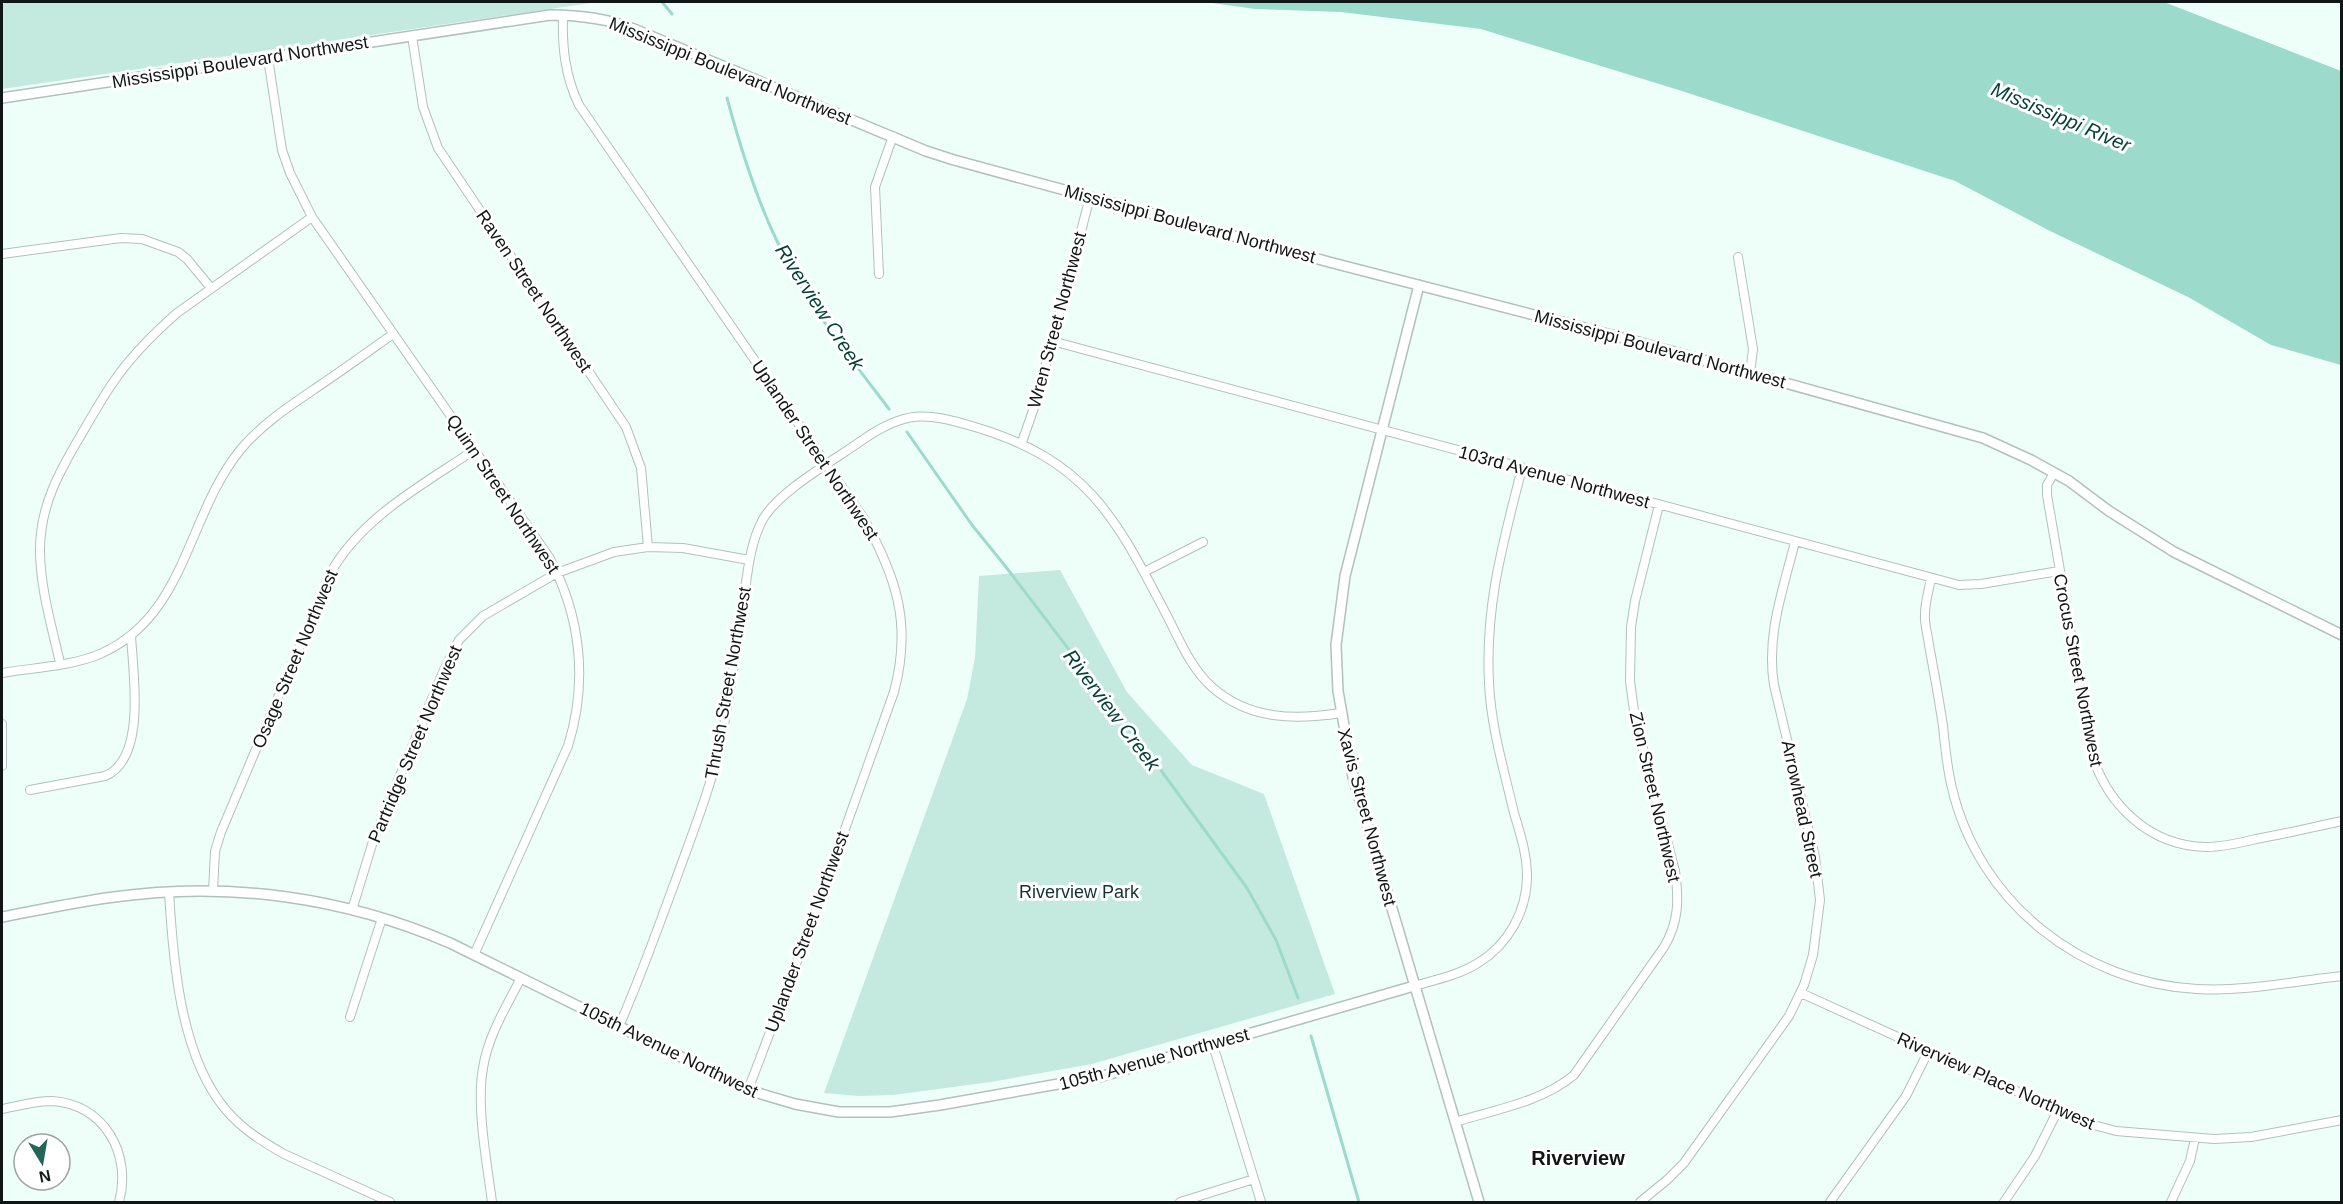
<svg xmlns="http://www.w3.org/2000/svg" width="2343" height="1204" viewBox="0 0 2343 1204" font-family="Arial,sans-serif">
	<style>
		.green { fill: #c4eae0 }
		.water { fill: #9cdbcb }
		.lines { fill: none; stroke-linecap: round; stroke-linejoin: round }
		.stream { stroke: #9cdbcb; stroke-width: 3 }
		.minor-casing { stroke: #b1c1bd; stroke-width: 10 }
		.tertiary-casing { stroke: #b1c1bd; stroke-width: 12 }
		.minor { stroke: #fff; stroke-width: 8 }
		.tertiary { stroke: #fff; stroke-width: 9 }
		.labels { text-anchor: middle; stroke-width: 6; stroke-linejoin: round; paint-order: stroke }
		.street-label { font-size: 18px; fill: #101615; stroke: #fff }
		.park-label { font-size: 18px; fill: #13322b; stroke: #fff }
		.water-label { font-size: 20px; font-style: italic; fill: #043f35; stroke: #fff }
		.neighbourhood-label { font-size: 20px; font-weight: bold; fill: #101615; stroke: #fff }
	</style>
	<rect width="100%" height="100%" fill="#eefffa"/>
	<path class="green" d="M2,2H598L2,89Z
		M1060,570L1127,692L1192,765L1264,794L1335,994L1092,1064L991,1082L893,1095L858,1096L824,1093L967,699L975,658L979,576Z"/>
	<path class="water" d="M1205,2H2164L2341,71V365L2271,345L2188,297L2048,230L1955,181L1685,92L1481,29L1341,12L1255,9Z"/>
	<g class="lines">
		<path class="stream" d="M662,2L672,14
			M727,98C740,146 755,196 777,241C805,302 849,356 889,409
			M907,432L972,525L1006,567L1160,769L1247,888L1276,940L1298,998
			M1311,1036L1359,1202"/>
		<defs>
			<path id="minor" d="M563,15C562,47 565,76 579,105L864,519C897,578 912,625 894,692L810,927L748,1090
				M412,36L423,107L438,148L626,427L641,468L648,547
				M268,58L282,150L290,173L312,217L549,557C581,616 588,682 568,746L474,955
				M2,254L121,238L142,239L178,252L187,259L211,288
				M1738,257L1753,349L1750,374
				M879,274L875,187L893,136
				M1052,341L1959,585L1981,584L2059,571
				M1022,442L1036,402L1090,197
				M2054,473L2047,485V495L2091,751C2106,804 2149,846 2206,847C2223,847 2240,843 2256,839C2285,834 2313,827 2342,821
				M1144,572L1203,542
				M1931,578C1929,590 1925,602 1925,614C1924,624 1928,635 1929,645C1934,672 1939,699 1943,726C1945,747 1947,768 1952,788C1979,903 2082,983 2197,989C2245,992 2294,981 2342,976
				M60,663C52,627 40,588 40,550C40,506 59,472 81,435C91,418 101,400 112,384C130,357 153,334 177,313L312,217
				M2,673C32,668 72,666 100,654C187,616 186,516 241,449C263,423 291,405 319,386C344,369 369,351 393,334
				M2,724V766
				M30,790L105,776C147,759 133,672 131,636
				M213,891L215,851L221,832L331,572C363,516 423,485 474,450
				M169,892C173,960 180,1056 226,1110C242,1129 263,1142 284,1154L390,1202
				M352,910L374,838L444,670L459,640L483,616L557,573L614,552L648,547L683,548L749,560
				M1414,986C1435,980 1459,975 1478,963C1508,945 1527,911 1527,876C1527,854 1520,833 1514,813C1504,770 1491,727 1489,683C1485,605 1503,543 1522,468
				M1801,993L2069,1115L2090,1124L2116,1131L2214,1139L2251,1137L2342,1120
				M350,1017L382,918
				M619,1026C640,979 657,930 675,882C692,834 712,786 722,736C731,689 737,643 744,596C748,571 750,544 762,521C777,492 833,461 861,441C905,410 925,412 975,427C1086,460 1115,516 1165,612C1179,638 1190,668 1213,688C1250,720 1295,720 1341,713
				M1213,1045L1261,1202
				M2,1109C18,1106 35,1101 52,1101C105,1104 132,1155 119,1202
				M1455,1122C1494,1110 1542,1102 1574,1075L1664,947C1679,922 1679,899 1675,871L1635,718L1630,681L1631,627L1635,601L1659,505
				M492,1202C487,1163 476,1106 483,1068C488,1036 506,1007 521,978
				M1180,1202L1254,1179
				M1640,1202L1667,1180L1684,1163L1789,1016L1804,985L1813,955L1820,900L1815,857L1774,685C1766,635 1783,590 1795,542
				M1830,1202L1906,1096L1928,1052
				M2004,1202L2035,1156L2058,1110
				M2171,1202L2190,1161L2195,1138"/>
			<path id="tertiary" d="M2,98L550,15C580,15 606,18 634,29L926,151L954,160L1329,262L1631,340L1983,438L2031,460L2069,481L2109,511L2174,552L2342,635
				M1419,285L1345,576L1336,645L1338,691L1353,777L1479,1202
				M2,917C39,910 76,902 114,897C228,881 344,897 450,943L748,1090L795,1104L839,1112H890L940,1105L1103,1076L1414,986"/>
		</defs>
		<use href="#minor" class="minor-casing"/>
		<use href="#tertiary" class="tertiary-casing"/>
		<use href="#minor" class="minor"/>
		<use href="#tertiary" class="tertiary"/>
	</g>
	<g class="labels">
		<g class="street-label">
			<text transform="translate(240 62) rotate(-9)" y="6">Mississippi Boulevard Northwest</text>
			<text transform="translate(730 71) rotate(22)" y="6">Mississippi Boulevard Northwest</text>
			<text transform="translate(1190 224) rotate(15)" y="6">Mississippi Boulevard Northwest</text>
			<text transform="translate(534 291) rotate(56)" y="6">Raven Street Northwest</text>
			<text transform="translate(1057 320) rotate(-75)" y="6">Wren Street Northwest</text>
			<text transform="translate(1660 349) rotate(15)" y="6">Mississippi Boulevard Northwest</text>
			<text transform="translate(815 450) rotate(56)" y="6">Uplander Street Northwest</text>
			<text transform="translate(1554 477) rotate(15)" y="6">103rd Avenue Northwest</text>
			<text transform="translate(503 494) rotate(56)" y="6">Quinn Street Northwest</text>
			<text transform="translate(295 659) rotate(-67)" y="6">Osage Street Northwest</text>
			<text transform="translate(2078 670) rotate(79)" y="6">Crocus Street Northwest</text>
			<text transform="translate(728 683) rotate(-80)" y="6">Thrush Street Northwest</text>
			<text transform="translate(415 744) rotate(-67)" y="6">Partridge Street Northwest</text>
			<text transform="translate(1655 797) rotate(77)" y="6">Zion Street Northwest</text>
			<text transform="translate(1802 809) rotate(78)" y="6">Arrowhead Street</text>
			<text transform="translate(1367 817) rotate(75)" y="6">Xavis Street Northwest</text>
			<text transform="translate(807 932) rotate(-70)" y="6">Uplander Street Northwest</text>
			<text transform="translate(669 1050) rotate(26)" y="6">105th Avenue Northwest</text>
			<text transform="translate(1154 1059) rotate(-15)" y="6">105th Avenue Northwest</text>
			<text transform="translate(1996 1081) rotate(24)" y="6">Riverview Place Northwest</text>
		</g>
		<g class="park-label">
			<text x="1079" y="898">Riverview Park</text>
		</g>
		<g class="water-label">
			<text transform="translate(2061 117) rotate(23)" y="7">Mississippi River</text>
			<text transform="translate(820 307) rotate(57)" y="7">Riverview Creek</text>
			<text transform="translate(1112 710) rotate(53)" y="7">Riverview Creek</text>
		</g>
		<g class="neighbourhood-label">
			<text x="1578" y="1165">Riverview</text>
		</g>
	</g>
	<rect width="2343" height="1204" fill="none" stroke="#101615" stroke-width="6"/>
	<g transform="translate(42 1162) rotate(169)"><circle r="28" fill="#ffffff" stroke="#9fa2a1" stroke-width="1.5"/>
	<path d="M0-4.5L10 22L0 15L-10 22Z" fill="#226658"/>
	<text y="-9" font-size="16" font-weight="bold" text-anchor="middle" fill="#101615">N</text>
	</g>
</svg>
